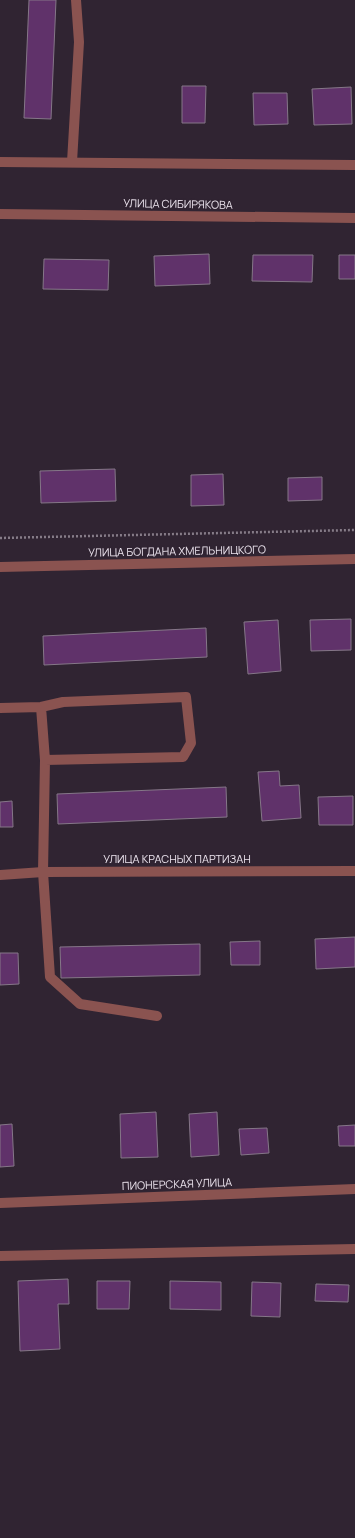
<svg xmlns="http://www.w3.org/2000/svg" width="355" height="1538" viewBox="0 0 355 1538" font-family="Manrope,sans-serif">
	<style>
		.building { fill: #60326a; stroke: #857788 }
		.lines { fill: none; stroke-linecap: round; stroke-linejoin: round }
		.path { stroke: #867c88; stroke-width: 2.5; stroke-dasharray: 2 2; stroke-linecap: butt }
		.lane { stroke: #8a5350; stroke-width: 10 }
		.street { stroke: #8a5350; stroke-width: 10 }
		.labels { text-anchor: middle; stroke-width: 3; stroke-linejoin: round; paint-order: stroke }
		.street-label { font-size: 11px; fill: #ece4ee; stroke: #302432 }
	</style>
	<rect width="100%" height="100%" fill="#302432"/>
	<path class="building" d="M29,0H56L51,119L24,118Z
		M182,86H206L205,123H182Z
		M351,87L352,124L314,125L312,89Z
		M253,93H287L288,124L254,125Z
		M209,254L210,284L155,286L154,256Z
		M253,255H313L312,282L252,281Z
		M339,255H355V279H339Z
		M44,259L109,260L108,290L43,289Z
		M115,469L116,501L41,503L40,471Z
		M223,474L224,505L191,506V475Z
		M322,477V500L288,501V478Z
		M351,619V650L311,651L310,620Z
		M278,620L281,671L248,674L244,622Z
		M206,628L207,657L44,665L43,636Z
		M279,771L280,786L299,785L301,818L262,821L258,772Z
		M226,787L227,817L58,824L57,794Z
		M353,796V825H319L318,797Z
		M12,801L13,827H0V802Z
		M355,937V967L316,969L315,939Z
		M260,941V965H231L230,942Z
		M200,944V975L61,978L60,947Z
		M0,953H18L19,984L0,985Z
		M156,1112L158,1157L121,1158L120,1114Z
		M217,1112L219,1155L191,1157L189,1114Z
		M12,1124L14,1166L0,1167V1125Z
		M355,1125V1146H339L338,1126Z
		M267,1128L269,1153L241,1155L239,1129Z
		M68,1279L69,1304H58L60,1349L20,1351L18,1281Z
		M97,1281H130L129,1309H97Z
		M170,1281L221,1282V1310L170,1309Z
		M252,1282L281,1283L280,1317L251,1316Z
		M316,1284L349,1285L348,1302L315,1301Z"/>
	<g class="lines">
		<path class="path" d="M0,538L355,530"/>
		<path class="lane" d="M72,162L79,42L76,0
			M41,707L45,760L43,872L50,977L80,1004L157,1016
			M0,708L41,707L63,702L186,697L191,743L183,757L45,760"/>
		<path class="street" d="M0,162L355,165
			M0,214L355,218
			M0,567L355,559
			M0,875L43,872L355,871
			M0,1203L355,1189
			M0,1256L355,1249"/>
	</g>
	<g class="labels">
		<g class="street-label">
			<text transform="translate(178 204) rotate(1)" y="4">УЛИЦА СИБИРЯКОВА</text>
			<text transform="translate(177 551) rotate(-1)" y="4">УЛИЦА БОГДАНА ХМЕЛЬНИЦКОГО</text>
			<text x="177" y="863">УЛИЦА КРАСНЫХ ПАРТИЗАН</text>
			<text transform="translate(177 1184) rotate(-2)" y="4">ПИОНЕРСКАЯ УЛИЦА</text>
		</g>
	</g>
</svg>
